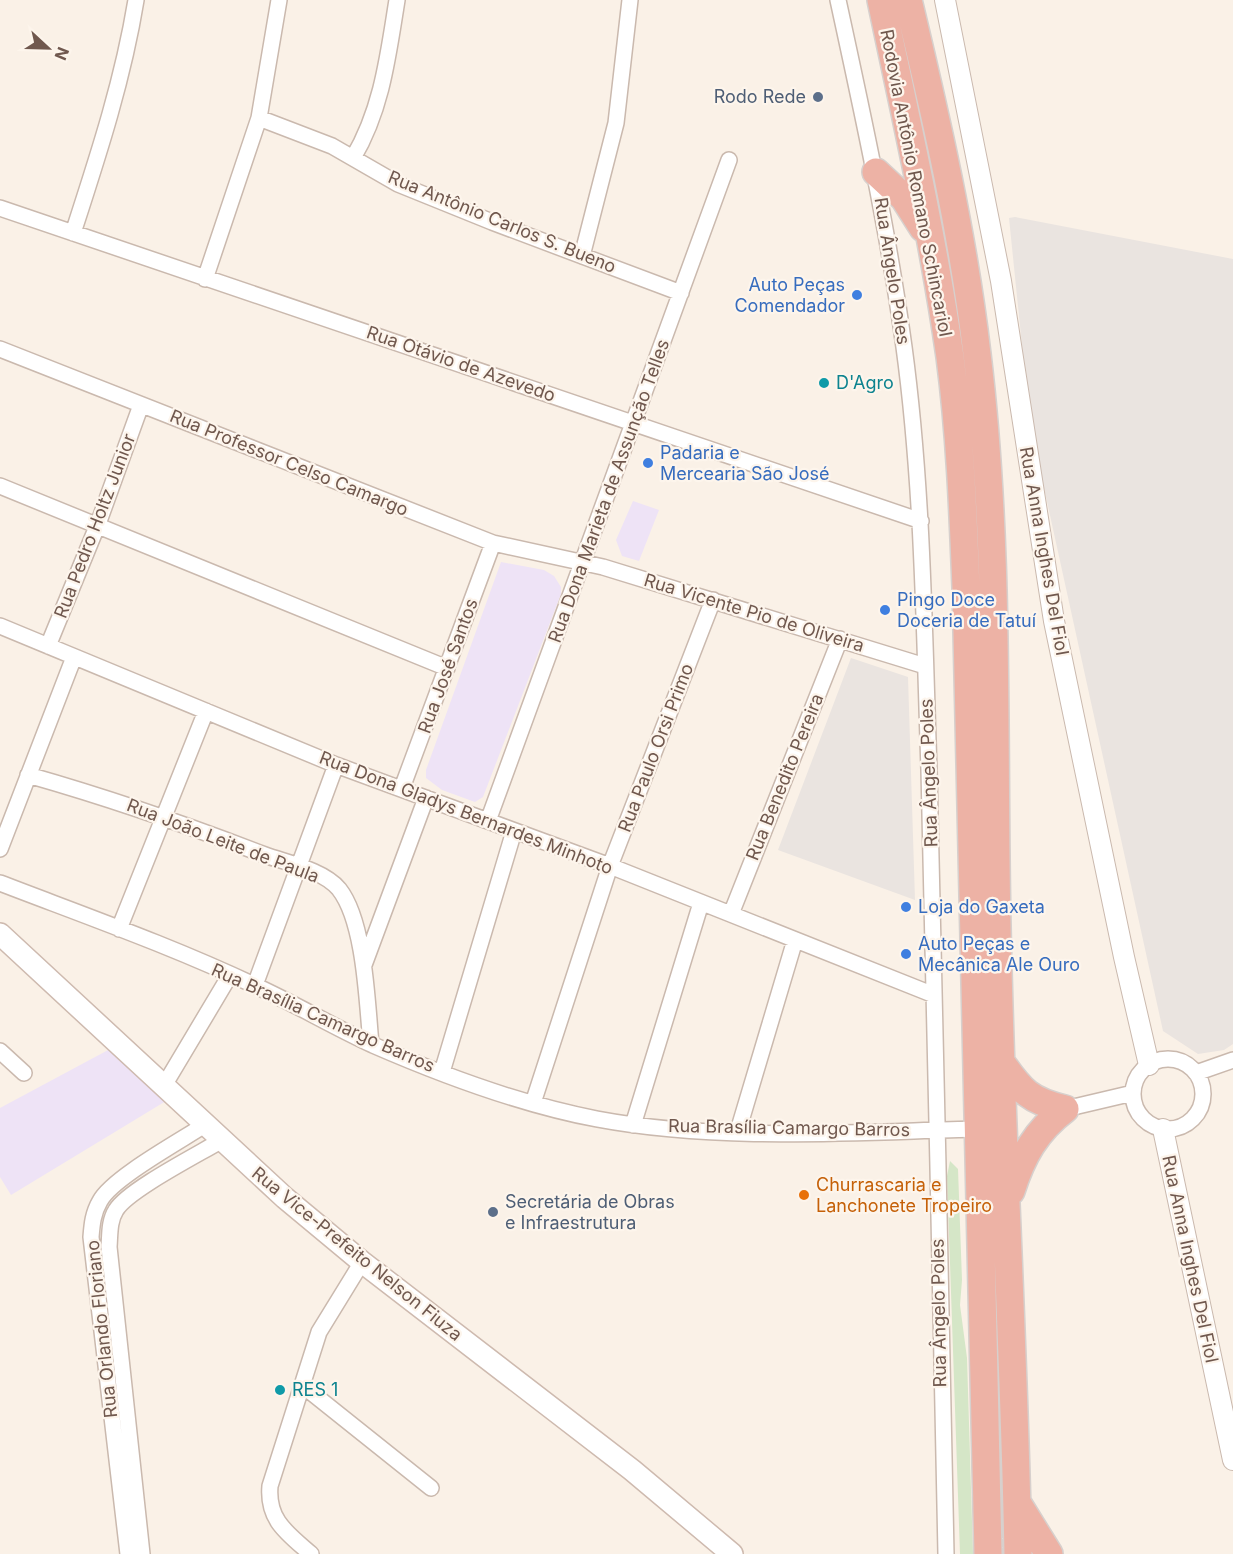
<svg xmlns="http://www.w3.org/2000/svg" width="1233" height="1554" viewBox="0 0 1233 1554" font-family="Inter,sans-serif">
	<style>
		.industrial { fill: #eae4e0 }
		.education { fill: #eee3f6 }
		.green { fill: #d5e6c7 }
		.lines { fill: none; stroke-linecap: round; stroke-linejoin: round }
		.minor-casing { stroke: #cab9ae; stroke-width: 18 }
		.tertiary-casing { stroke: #cab9ae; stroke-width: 22 }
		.secondary-casing { stroke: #cebaaf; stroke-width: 24 }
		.motorway-casing { stroke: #d7d0cd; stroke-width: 30 }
		.minor { stroke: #fff; stroke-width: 15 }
		.tertiary { stroke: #fff; stroke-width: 20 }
		.secondary { stroke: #fff; stroke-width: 21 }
		.motorway { stroke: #edb2a5; stroke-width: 27 }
		.service-dot { fill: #5c6f8a; stroke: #fdf5ec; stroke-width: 2 }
		.shop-dot { fill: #3f7fe0; stroke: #fdf5ec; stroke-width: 2 }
		.culture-dot { fill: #0f9aa8; stroke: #fdf5ec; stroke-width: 2 }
		.food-dot { fill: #e8710a; stroke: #fdf5ec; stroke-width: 2 }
		.labels { text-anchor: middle; stroke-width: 4.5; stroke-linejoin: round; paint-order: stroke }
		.service-label { font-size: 18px; fill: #4e5e75; stroke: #fdf5ec; text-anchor: end }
		.street-label { font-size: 18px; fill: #70584e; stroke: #fdf5ec }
		.shop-label { font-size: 18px; fill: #366cbe; stroke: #fdf5ec; text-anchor: start }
		.culture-label { font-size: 18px; fill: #0d838f; stroke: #fdf5ec; text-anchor: start }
		.food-label { font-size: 18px; fill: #c56008; stroke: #fdf5ec; text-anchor: start }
	</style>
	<rect width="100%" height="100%" fill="#faf1e7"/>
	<path class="industrial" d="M1015,217L1233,259V1044L1224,1050L1198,1054L1163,1031L1030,424L1009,218Z
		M851,658L908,677L915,900L778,850Z"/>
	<path class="education" d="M633,501L659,510L639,561L622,556L616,540Z
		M501,562L544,570L554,576L561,587V594L483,797L475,802L442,790L426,778V770Z
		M110,1049L166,1101L11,1195L0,1177V1108Z"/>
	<path class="green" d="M950,1161L958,1169L962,1280L960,1305L967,1358L973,1554H960L947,1176Z"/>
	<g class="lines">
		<defs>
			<path id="minor" d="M838,0C863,115 888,230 904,347C923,487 924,628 929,770C937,1031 939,1293 946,1554
				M259,118L332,146L398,184L492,222L681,293
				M353,158C382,109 388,56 397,0
				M0,208L921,521
				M73,233C98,156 123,80 136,0
				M582,256L616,123L630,0
				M205,279L259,118L279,0
				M0,349L493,543L603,567L925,666
				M0,486L447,668
				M0,626L336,765L610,866L934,995
				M48,646L98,524L141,405
				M28,775C109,798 187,825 265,855C287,863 323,870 339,889C365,922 367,1003 371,1044
				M402,788L493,543
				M488,821L729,160
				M0,849L74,657
				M0,883C86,916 174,947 258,987C297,1005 334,1027 373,1045C442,1075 523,1105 597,1119C719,1142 854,1132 977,1129
				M731,914L840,639
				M119,929L206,711
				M364,965L426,798
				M255,985L336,765
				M0,1051L24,1073
				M1133 1094a35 35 0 1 1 70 0a35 35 0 1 1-70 0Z
				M442,1072L514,831
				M1196,1073L1233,1060
				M165,1084L230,975
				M533,1103L610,866L713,600
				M1065,1109L1133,1093
				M633,1125L701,903
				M738,1131L795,940
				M302,1385L431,1488
				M128,1554L91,1237C92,1224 93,1213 100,1201C112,1178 182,1140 206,1124
				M142,1554L109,1247C110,1234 109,1221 116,1210C128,1190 199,1154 222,1140
				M311,1554C287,1533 267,1520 270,1486L319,1332L362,1262"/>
			<path id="tertiary" d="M945,0L1001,281L1054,621L1124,957L1149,1065
				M1163,1129L1233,1460"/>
			<path id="secondary" d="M0,934L285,1198L362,1262L632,1470L732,1554"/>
			<path id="motorway" d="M881,0C906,119 933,237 950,357C960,433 963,511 966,588L988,1554
				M908,0C936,117 963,234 977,354C1000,544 993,736 997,926C1001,1136 1014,1345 1018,1554
				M876,172L904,198L923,228
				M1001,1062C1021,1091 1030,1101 1065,1109
				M1011,1191C1022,1156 1036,1131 1065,1109
				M1018,1504L1049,1554"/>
		</defs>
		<use href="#minor" class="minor-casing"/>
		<use href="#tertiary" class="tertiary-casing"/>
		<use href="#secondary" class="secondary-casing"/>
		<use href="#motorway" class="motorway-casing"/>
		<use href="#minor" class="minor"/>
		<use href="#tertiary" class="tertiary"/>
		<use href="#secondary" class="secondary"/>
		<use href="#motorway" class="motorway"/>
	</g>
	<g class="service-dot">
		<circle cx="818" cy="97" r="6"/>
		<circle cx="493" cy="1212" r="6"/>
	</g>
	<g class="shop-dot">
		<circle cx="857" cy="295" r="6"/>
		<circle cx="648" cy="463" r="6"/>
		<circle cx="885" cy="610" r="6"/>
		<circle cx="906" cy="907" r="6"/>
		<circle cx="906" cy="954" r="6"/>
	</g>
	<g class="culture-dot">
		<circle cx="824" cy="383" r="6"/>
		<circle cx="280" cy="1390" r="6"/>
	</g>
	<circle class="food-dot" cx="804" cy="1195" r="6"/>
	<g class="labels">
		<g class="service-label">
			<text x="806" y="103">Rodo Rede</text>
			<text x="505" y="1208" text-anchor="start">Secretária de Obras<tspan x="505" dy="21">e Infraestrutura</tspan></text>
		</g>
		<g class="street-label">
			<text transform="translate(916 183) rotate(79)" y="6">Rodovia Antônio Romano Schincariol</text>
			<text transform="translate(502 222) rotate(22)" y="6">Rua Antônio Carlos S. Bueno</text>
			<text transform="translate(892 271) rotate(81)" y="6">Rua Ângelo Poles</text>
			<text transform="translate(461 364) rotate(19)" y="6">Rua Otávio de Azevedo</text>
			<text transform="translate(289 463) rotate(22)" y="6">Rua Professor Celso Camargo</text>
			<text transform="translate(609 491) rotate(-70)" y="6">Rua Dona Marieta de Assunção Telles</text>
			<text transform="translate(95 526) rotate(-69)" y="6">Rua Pedro Holtz Junior</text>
			<text transform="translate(1044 551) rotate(80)" y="6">Rua Anna Inghes Del Fiol</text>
			<text transform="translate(754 613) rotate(17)" y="6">Rua Vicente Pio de Oliveira</text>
			<text transform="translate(448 666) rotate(-70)" y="6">Rua José Santos</text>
			<text transform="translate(656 748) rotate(-69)" y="6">Rua Paulo Orsi Primo</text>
			<text transform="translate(929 773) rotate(-92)" y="6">Rua Ângelo Poles</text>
			<text transform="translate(785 777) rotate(-68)" y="6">Rua Benedito Pereira</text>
			<text transform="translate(466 813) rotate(21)" y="6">Rua Dona Gladys Bernardes Minhoto</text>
			<text transform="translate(223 841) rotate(21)" y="6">Rua João Leite de Paula</text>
			<text transform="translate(323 1018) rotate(24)" y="6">Rua Brasília Camargo Barros</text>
			<text transform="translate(789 1128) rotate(1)" y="6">Rua Brasília Camargo Barros</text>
			<text transform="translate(357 1254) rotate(39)" y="6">Rua Vice-Prefeito Nelson Fiuza</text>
			<text transform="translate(1190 1259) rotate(78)" y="6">Rua Anna Inghes Del Fiol</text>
			<text transform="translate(939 1313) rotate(-91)" y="6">Rua Ângelo Poles</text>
			<text transform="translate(102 1329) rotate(-96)" y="6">Rua Orlando Floriano</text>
		</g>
		<g class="shop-label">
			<text x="845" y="291" text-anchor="end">Auto Peças<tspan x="845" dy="21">Comendador</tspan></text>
			<text x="660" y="459">Padaria e<tspan x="660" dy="21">Mercearia São José</tspan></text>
			<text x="897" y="606">Pingo Doce<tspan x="897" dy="21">Doceria de Tatuí</tspan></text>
			<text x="918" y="913">Loja do Gaxeta</text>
			<text x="918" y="950">Auto Peças e<tspan x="918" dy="21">Mecânica Ale Ouro</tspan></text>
		</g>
		<g class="culture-label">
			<text x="836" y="389">D'Agro</text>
			<text x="292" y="1396">RES 1</text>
		</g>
		<g class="food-label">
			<text x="816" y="1191">Churrascaria e<tspan x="816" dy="21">Lanchonete Tropeiro</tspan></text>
		</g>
	</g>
	<g transform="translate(48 48) rotate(112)" stroke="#fdf5ec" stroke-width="4.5" paint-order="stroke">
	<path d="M0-4.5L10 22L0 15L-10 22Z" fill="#70584e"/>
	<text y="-9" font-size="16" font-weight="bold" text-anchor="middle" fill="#70584e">N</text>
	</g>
</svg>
